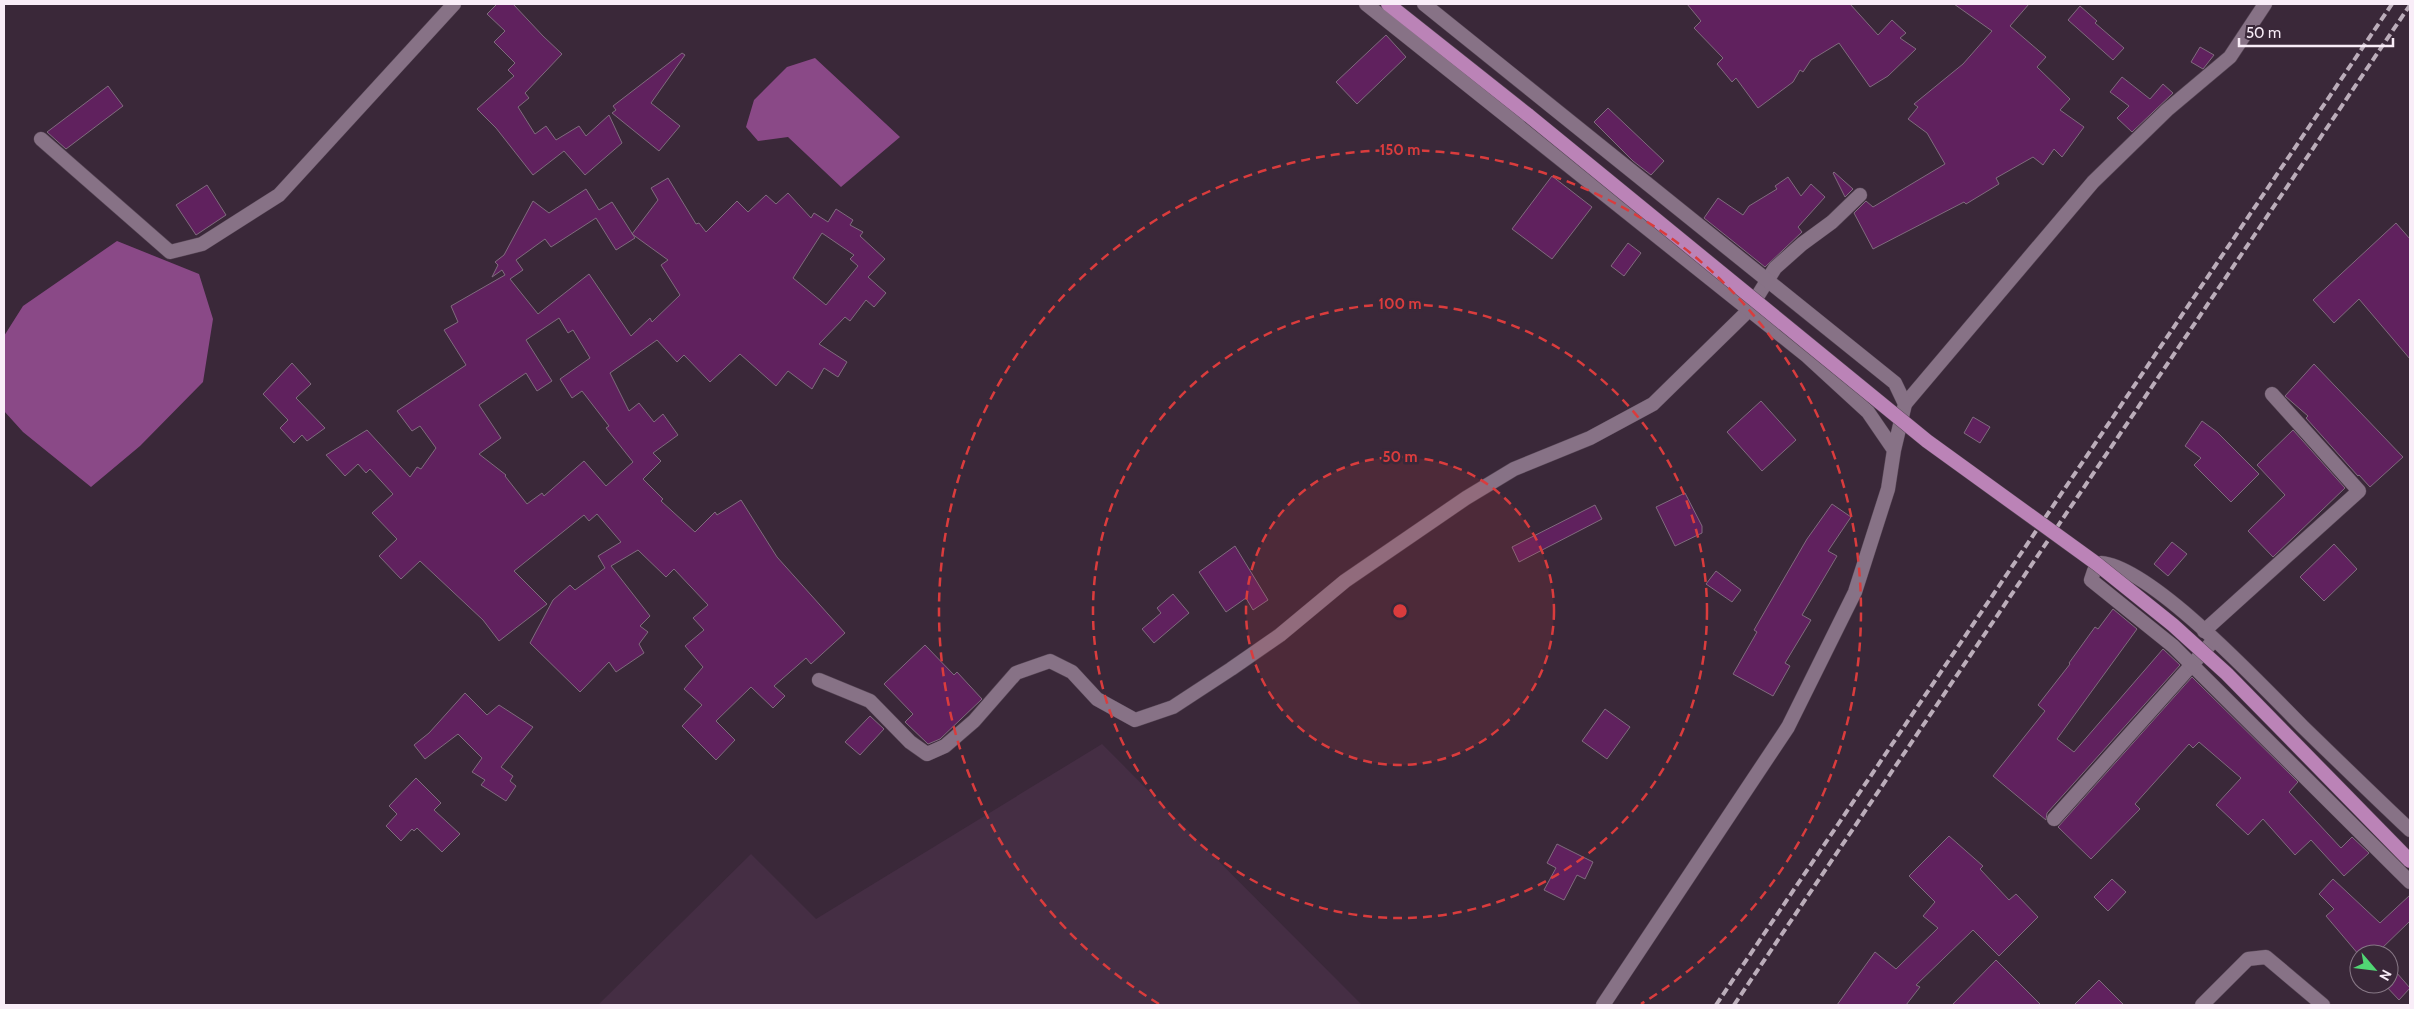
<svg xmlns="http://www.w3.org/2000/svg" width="2414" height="1009" viewBox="0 0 2414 1009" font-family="Cabin,sans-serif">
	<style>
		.built { fill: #452e44 }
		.water { fill: #8a4987 }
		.building { fill: #60215e; stroke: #806b7e; fill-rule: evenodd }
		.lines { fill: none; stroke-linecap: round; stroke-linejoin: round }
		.minor-casing { stroke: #554554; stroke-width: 15 }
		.tertiary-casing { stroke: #554554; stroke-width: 15 }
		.secondary-casing { stroke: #554554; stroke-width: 15 }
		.primary-casing { stroke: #554554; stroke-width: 15 }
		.minor { stroke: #877286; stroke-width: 14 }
		.tertiary { stroke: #877286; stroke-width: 14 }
		.secondary { stroke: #877286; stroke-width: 14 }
		.primary { stroke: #bb83b7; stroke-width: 14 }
		.rail { stroke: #bbadba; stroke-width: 4; stroke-dasharray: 8 4; stroke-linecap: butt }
		.primary-bridge-casing { stroke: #554554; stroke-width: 15; stroke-linecap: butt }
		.primary-bridge { stroke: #bb83b7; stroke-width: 14 }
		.ring { fill: none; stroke: #da3c3d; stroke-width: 2.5; stroke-dasharray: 9 6 }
		.centre { fill: #da3c3d; stroke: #3a2839; stroke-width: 2.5 }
		.ring-label { font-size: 15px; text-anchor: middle; font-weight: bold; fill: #da3c3d; stroke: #3a2839; stroke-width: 5; stroke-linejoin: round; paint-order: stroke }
	</style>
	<rect width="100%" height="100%" fill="#3a2839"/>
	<path class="built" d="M1102,744L1362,1005H598L751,854L816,919Z"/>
	<path class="water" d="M815,58L900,137L841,187L788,137L758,141L746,127L754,100L787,67Z
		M117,241L199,274L213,319L203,382L140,446L91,487L23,432L4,411V336L23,306Z"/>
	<path class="building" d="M497,4H513L543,36L562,54L525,93L529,98L518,107L535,134L546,126L556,140L579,126L586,136L609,115L622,143L585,175L564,151L533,175L496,128L477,109L514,76L508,70L515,63L494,42L505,31L487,14Z
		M1687,4H1850L1878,35L1892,20L1906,33L1900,38L1916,49L1888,76L1870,87L1839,43L1811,60L1803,72L1800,70L1793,82L1758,108L1736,78L1732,82L1717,64L1723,58L1694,28L1701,21Z
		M1954,4H2029L2010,26L2046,57L2037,67L2070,99L2060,110L2084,127L2062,157L2054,149L2043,165L2033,157L1996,178L1999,184L1966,204L1964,202L1873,249L1854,213L1866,201L1873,207L1945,164L1927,133L1908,119L1918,107L1914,104L1963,64L1992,31Z
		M2080,6L2097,21L2095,23L2124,48L2113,60L2068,20Z
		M1386,35L1406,57L1357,104L1336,82Z
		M2200,47L2214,55L2203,69L2191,62Z
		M682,53L685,55L651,103L680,126L659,151L612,113L616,110L613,106Z
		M2122,77L2150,99L2163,84L2173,93L2132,132L2117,118L2129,106L2110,92Z
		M108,86L123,106L66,149L47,132Z
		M1608,108L1664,161L1651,175L1633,161L1594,122Z
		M1834,172L1853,189L1845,197L1833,173Z
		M1552,176L1592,207L1552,259L1512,229Z
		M1788,177L1801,196L1811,184L1825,197L1798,227L1802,232L1765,267L1704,218L1718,198L1743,215L1749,206L1777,189L1775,186Z
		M668,178L696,224L699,223L706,232L737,201L748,212L766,195L776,204L788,193L811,218L814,213L828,222L836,209L853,220L850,225L863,232L860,236L885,259L868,277L886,293L874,307L866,300L850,321L845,317L819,344L847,362L838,377L824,368L812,389L788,371L776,386L740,354L710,382L684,355L677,362L657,340L610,373L629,411L639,403L654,422L663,414L678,435L653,453L661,461L643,479L663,499L661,501L695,532L715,512L717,515L741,500L777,557L845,633L811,664L806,658L774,686L785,696L773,708L751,687L716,721L735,740L716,760L682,726L702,705L684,689L703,667L685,646L704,630L693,618L708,605L674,569L666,577L638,550L611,566L650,616L640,626L648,632L639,644L644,653L616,672L609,662L580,692L530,643L553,600L570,585L575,590L605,568L598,556L621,542L597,514L589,521L584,515L514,571L547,604L499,641L483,620L420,561L401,579L379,556L397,539L372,513L393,494L370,469L366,473L358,464L345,476L326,455L367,430L410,477L417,467L421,469L436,448L420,426L412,431L397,411L466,365L444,330L458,322L451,306L505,275L502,270L492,277L498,265L495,262L504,255L533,201L549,213L586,189L599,210L612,202L635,238L616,250L596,218L551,247L545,239L516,260L523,270L510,279L538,314L589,274L631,336L650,318L652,322L680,295L661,265L668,260L632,234L658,200L651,188ZM822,233L854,255L850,259L858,266L826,305L793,278ZM559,318L568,333L573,330L590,358L560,379L572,398L582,391L609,426L606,428L633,462L606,486L584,461L544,496L542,493L527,504L505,476L506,475L479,454L501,438L479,405L526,373L537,391L552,381L526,340Z
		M207,185L226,215L196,235L176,205Z
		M2396,223L2410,239V359L2359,299L2334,323L2313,300Z
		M1628,243L1641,253L1624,276L1611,266Z
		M292,363L311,384L296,398L325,428L307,441L302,435L294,443L280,428L288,420L263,394Z
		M2314,364L2403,457L2370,487L2359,475L2358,476L2306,418L2308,416L2285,396Z
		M1761,401L1796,440L1762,471L1727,432Z
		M1973,417L1990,427L1980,443L1964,433Z
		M2202,421L2217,432L2259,474L2231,502L2194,465L2201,458L2185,446Z
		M2293,430L2345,488L2273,557L2248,531L2285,495L2257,465Z
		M1685,493L1702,526V533L1675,546L1656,507Z
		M1832,504L1851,517L1828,551L1837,556L1802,615L1811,620L1785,663L1790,666L1773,696L1733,674L1757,632L1754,630L1807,539Z
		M1595,505L1602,519L1519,562L1512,547Z
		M2172,542L2187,554L2168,576L2154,564Z
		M2334,544L2357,569L2324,601L2300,577Z
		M1235,546L1268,600L1253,610L1246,598L1226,612L1199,572Z
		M1716,571L1741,590L1732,602L1706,584Z
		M1173,594L1189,613L1154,643L1142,629L1161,613L1157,608Z
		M2113,609L2137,629L2057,739L2074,752L2163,649L2180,665L2047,813L2046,820L1993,776L2045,711L2038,705L2070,664L2069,663L2095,627L2098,629Z
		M925,645L954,675L957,672L982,699L940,739L928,744L905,722L913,714L884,684Z
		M2192,677L2298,782L2289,792L2341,848L2352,837L2369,853L2344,876L2311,840L2295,855L2263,819L2248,835L2216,805L2241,778L2199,742L2193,748L2189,744L2135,804L2140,809L2091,859L2058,827Z
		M465,693L487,715L499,705L533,727L501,767L513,776L510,781L516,786L506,801L481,785L485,780L472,772L482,758L458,734L425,759L414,745L429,733Z
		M1605,709L1630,727L1607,759L1582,741Z
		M870,716L884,729L860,755L845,742Z
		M416,778L441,803L434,810L460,834L442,852L417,828L414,831L412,829L401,841L386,826L397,814L389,806Z
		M1949,836L1983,866L1980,869L2009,900L2016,894L2038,917L1999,956L1973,930L1916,985L1920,987L1906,1005H1837L1875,952L1896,969L1938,928L1923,916L1935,902L1909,876Z
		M1557,844L1593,862L1585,879L1577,875L1564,900L1544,890L1556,868L1547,863Z
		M2112,879L2126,892L2108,911L2094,897Z
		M2333,879L2380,923L2410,895V921L2378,952L2380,954L2359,955L2326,916L2334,909L2319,894Z
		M1996,960L2041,1005H1952Z
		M2389,964L2410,988L2399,1000L2384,984H2389Z
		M2099,980L2124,1005H2074Z"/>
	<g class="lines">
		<defs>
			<path id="minor" d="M41,139L170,252L202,244L279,195L454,4
				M1905,404L2093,182L2167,110L2230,57L2265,4
				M2204,631L2359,491L2272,394
				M819,680L870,701L910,742L927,754L945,746L974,721L1016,673L1050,661L1072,672L1097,699L1135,720L1173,707L1231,669L1280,635L1345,581L1466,498L1514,469L1590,438L1653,404L1749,310L1775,268L1802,244L1832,222L1860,195
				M2054,819L2214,640
				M2202,1005L2248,959L2266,957L2323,1005"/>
			<path id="tertiary" d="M2410,830C2374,796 2339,762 2303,727C2264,688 2152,567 2101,563L2094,571L2091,580L2173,646L2410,882"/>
			<path id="secondary" d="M1366,4L1807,356L1868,412L1894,450
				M1424,4L1895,383L1905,404L1894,450L1888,489L1855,592L1788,727L1603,1005"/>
			<path id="primary" d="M1388,4L1528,115"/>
		</defs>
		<use href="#minor" class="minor-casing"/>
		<use href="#tertiary" class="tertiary-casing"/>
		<use href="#secondary" class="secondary-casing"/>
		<use href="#primary" class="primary-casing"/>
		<use href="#minor" class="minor"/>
		<use href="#tertiary" class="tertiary"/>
		<use href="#secondary" class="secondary"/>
		<use href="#primary" class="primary"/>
		<path class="rail" d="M1716,1005L2392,4
			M1734,1005L2410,5"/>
		<defs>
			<path id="primary-bridge" d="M1528,115L1927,441L2097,564L2173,625L2227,674L2410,861"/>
		</defs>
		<use href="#primary-bridge" class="primary-bridge-casing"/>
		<use href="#primary-bridge" class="primary-bridge"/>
	</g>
	<circle cx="1400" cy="611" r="154" fill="#da3c3d" fill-opacity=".12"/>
	<g class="ring">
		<circle cx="1400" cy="611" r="154"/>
		<circle cx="1400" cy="611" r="307"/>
		<path d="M1159 1004A461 461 0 1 1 1641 1004"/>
	</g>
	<circle cx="1400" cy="611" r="8" class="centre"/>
	<g class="ring-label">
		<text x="1400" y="155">150 m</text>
		<text x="1400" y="309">100 m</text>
		<text x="1400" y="462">50 m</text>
	</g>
	<rect width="2414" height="1009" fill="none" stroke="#f9edf8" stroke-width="10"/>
	<g transform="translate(2374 969) rotate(118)"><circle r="24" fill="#3a2839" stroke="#867785"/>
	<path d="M0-4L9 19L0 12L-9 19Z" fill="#51d674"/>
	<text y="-8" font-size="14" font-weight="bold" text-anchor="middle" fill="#f9edf8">N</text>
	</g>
	<path d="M2239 38v8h154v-8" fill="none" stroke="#f9edf8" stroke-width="2.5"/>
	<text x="2246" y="38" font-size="15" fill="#f9edf8" stroke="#3a2839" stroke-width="4" paint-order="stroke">50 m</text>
</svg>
